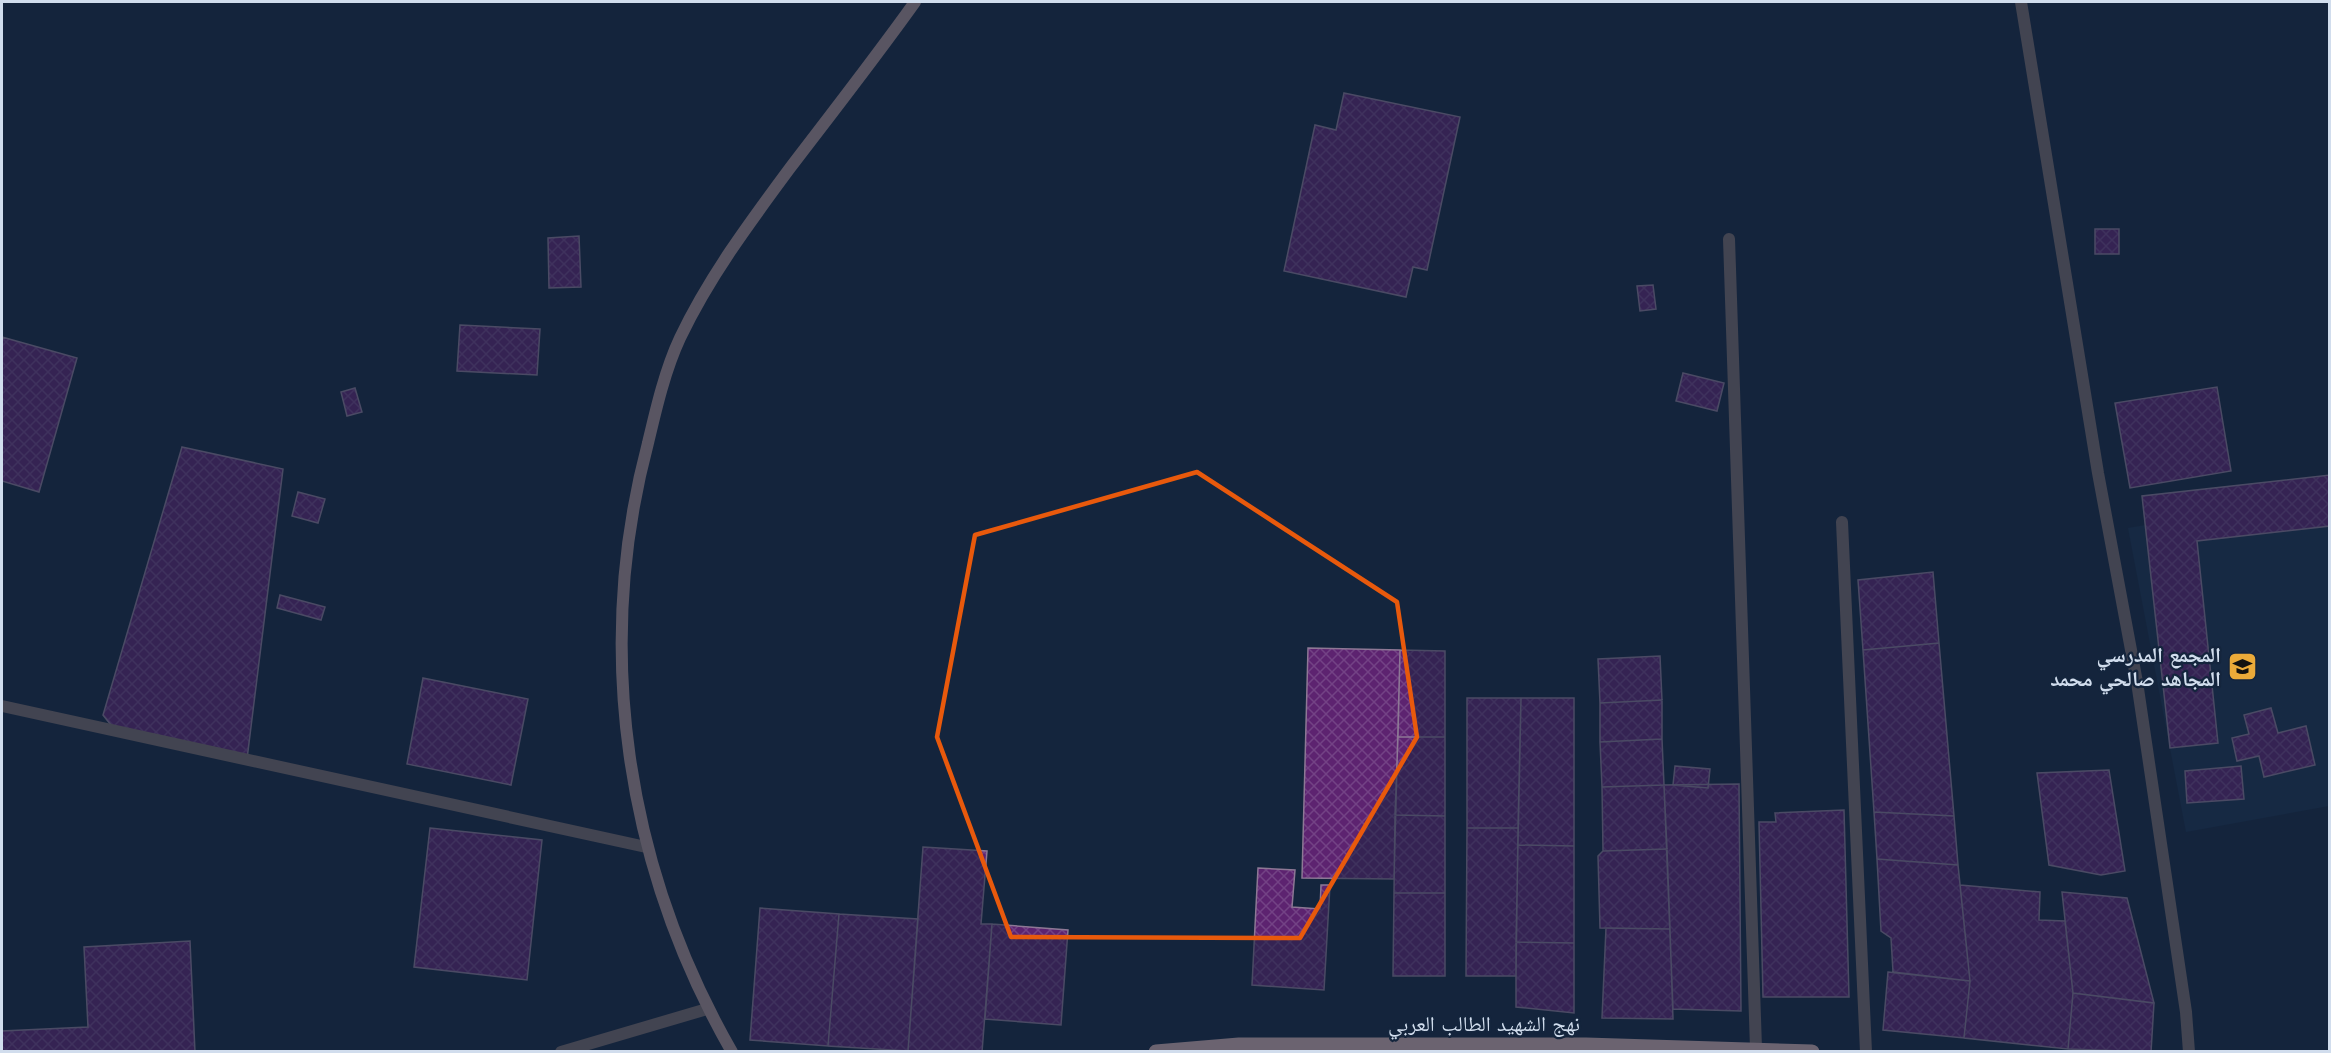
<svg xmlns="http://www.w3.org/2000/svg" width="2331" height="1053" viewBox="0 0 2331 1053" font-family="Jost,'Noto Naskh Arabic',sans-serif">
	<style>
		.built { fill: #1a2f4c }
		.building { fill: url(#building-cross-hatch); stroke: #8d7895; stroke-width: 1.5 }
		.lines { fill: none; stroke-linecap: round; stroke-linejoin: round }
		.minor { stroke: #7b6a6a; stroke-width: 12 }
		.secondary { stroke: #ad9191; stroke-width: 12 }
		.primary { stroke: #d4afb0; stroke-width: 15 }
		.marked { fill: none; stroke: #e8590c; stroke-width: 4.5; stroke-linejoin: round }
		.labels { text-anchor: middle; stroke-width: 4.5; stroke-linejoin: round; paint-order: stroke }
		.poi-label { font-size: 21px; font-weight: bold; fill: #d1dded; stroke: #14253d; text-anchor: end }
		.street-label { font-size: 21px; fill: #d1dded; stroke: #14253d }
	</style>
	<defs>
		<pattern id="building-cross-hatch" width="8" height="8" patternUnits="userSpaceOnUse" patternTransform="scale(1.5)"><rect width="8" height="8" fill="#5d2370"/><path d="M0 0l8 8M0 8l8-8" fill="none" stroke="#734285"/></pattern>
	</defs>
	<rect width="100%" height="100%" fill="#14253d"/>
	<path class="built" d="M2329,493V806L2186,832L2128,528Z"/>
	<path class="building" d="M1344,93L1460,117L1427,270L1413,267L1406,297L1284,271L1315,125L1336,130Z
		M2095,229H2119V254H2095Z
		M579,236L581,287L549,288L548,238Z
		M1653,285L1656,309L1640,311L1637,286Z
		M460,325L540,329L537,375L457,371Z
		M2,337L77,358L39,492L2,481Z
		M1683,373L1724,383L1717,411L1676,401Z
		M2217,387L2231,471L2130,488L2115,403Z
		M355,388L362,412L347,416L341,392Z
		M182,447L283,469L247,759L115,730L103,715Z
		M2330,475V526L2197,541L2218,743L2170,748L2142,496Z
		M298,492L325,499L318,523L292,516Z
		M1933,572L1939,643L1863,650L1858,580Z
		M280,595L325,607L321,620L277,608Z
		M1939,643L1954,816L1874,812L1863,650Z
		M1308,648L1400,650L1394,879L1302,878Z
		M1400,650L1445,651V737H1398Z
		M1660,656L1662,700L1600,703L1598,659Z
		M423,678L528,699L511,785L407,764Z
		M1467,698H1521L1518,828H1467Z
		M1521,698H1574V846L1518,845Z
		M1662,700V739L1600,742V703Z
		M2271,708L2278,733L2306,726L2315,765L2264,777L2259,756L2237,761L2232,738L2249,734L2244,715Z
		M1398,737H1445V816L1395,815Z
		M1662,739L1664,785L1602,787L1600,742Z
		M1675,766L1710,769L1708,788L1673,785Z
		M2241,766L2244,799L2187,803L2185,771Z
		M2109,770L2125,871L2101,875L2049,865L2037,773Z
		M1739,784L1741,1011L1673,1009L1664,785Z
		M1664,785L1667,849L1603,851L1602,787Z
		M1844,810L1849,997H1763L1759,822H1776L1775,813Z
		M1874,812L1954,816L1958,865L1877,859Z
		M1395,815L1445,816V893H1394Z
		M430,828L542,840L527,980L414,967Z
		M1467,828H1518L1516,976H1466Z
		M1518,845L1574,846V943L1516,942Z
		M923,847L987,851L981,924H992L982,1052L908,1051Z
		M1667,849L1670,929L1600,928L1598,856L1603,851Z
		M1877,859L1958,865L1970,981L1893,972L1891,938L1881,931Z
		M1258,868L1295,870L1292,907L1320,909L1321,885H1330L1324,990L1252,985Z
		M1960,885L2040,892L2039,920L2065,921L2073,993L2068,1049L1964,1038L1970,981Z
		M2062,892L2127,898L2154,1003L2073,993Z
		M1394,893H1445V976H1393Z
		M760,908L839,914L828,1046L750,1040Z
		M839,914L918,919L908,1051L828,1046Z
		M992,924L1068,930L1061,1025L985,1019Z
		M1606,928L1670,929L1673,1019L1602,1018Z
		M190,941L195,1052H2V1031L88,1027L84,947Z
		M1516,942L1574,943V1013L1516,1007Z
		M1888,972L1970,981L1964,1038L1883,1030Z
		M2073,993L2154,1003L2151,1052L2068,1049Z"/>
	<g class="lines">
		<path class="minor" d="M2021,2L2098,473L2137,682L2186,1012L2189,1052
			M1729,239L1756,1048
			M1842,522L1866,1052
			M2,706L646,847
			M561,1052L707,1009"/>
		<path class="secondary" d="M732,1052C626,867 593,650 648,443C656,409 665,370 680,338C709,277 750,222 790,168C832,113 875,58 915,2"/>
		<path class="primary" d="M1156,1052L1239,1045H1586L1812,1052"/>
	</g>
	<path d="M0 0H2331V1053H0ZM1197,472L1397,602L1417,737L1300,938L1011,937L937,737L975,535Z" fill="#14253d" fill-opacity=".55" fill-rule="evenodd"/>
	<path class="marked" d="M1197,472L1397,602L1417,737L1300,938L1011,937L937,737L975,535Z"/>
	<defs>
		<symbol id="school-square" viewBox="-11 -11 22 22"><rect x="-9" y="-9" width="18" height="18" rx="4" fill="#ebaa39" stroke="#14253d"/><path d="M0-5L7-2L0 1L-7-2ZM-4 1L0 2.5L4 1V4Q0 6-4 4Z" fill="#111"/></symbol>
	</defs>
	<g fill-rule="evenodd">
		<use href="#school-square" x="2226" y="650" width="33" height="33"/>
	</g>
	<g class="labels">
		<g class="poi-label">
			<text x="2221" y="662">المجمع المدرسي<tspan x="2221" dy="24">المجاهد صالحي محمد</tspan></text>
		</g>
		<g class="street-label">
			<text x="1484" y="1031">نهج الشهيد الطالب العربي</text>
		</g>
	</g>
	<rect width="2331" height="1053" fill="none" stroke="#d1dded" stroke-width="6"/>
</svg>
